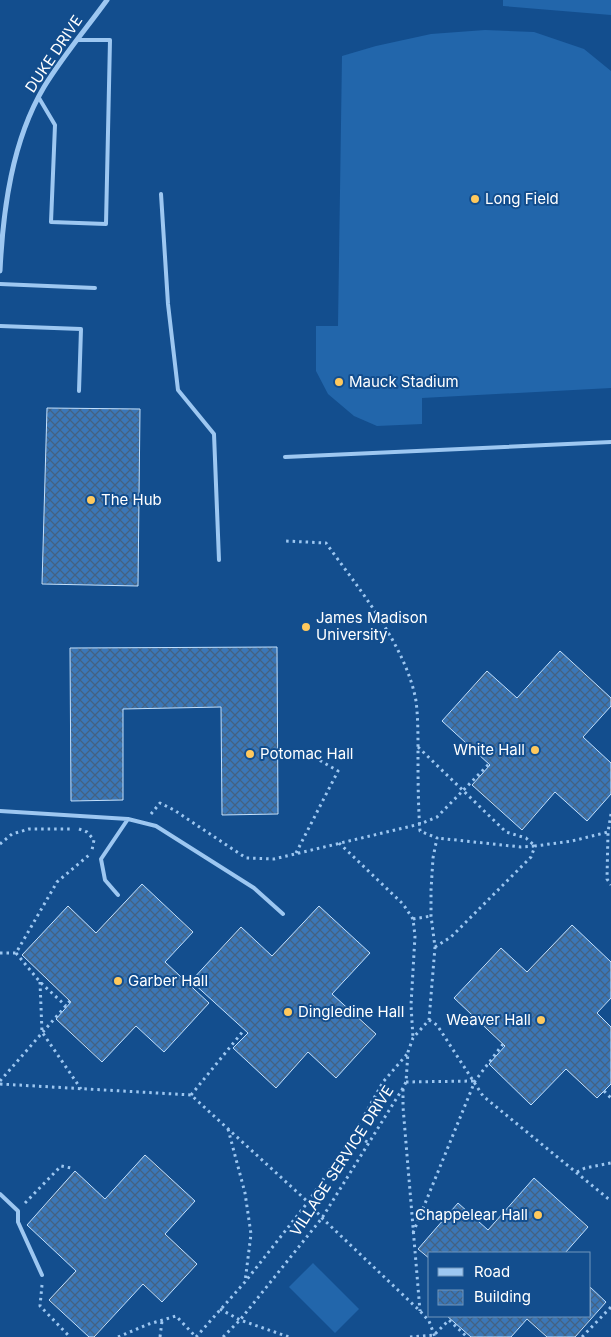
<svg xmlns="http://www.w3.org/2000/svg" width="611" height="1337" viewBox="0 0 611 1337" font-family="Inter,sans-serif">
	<style>
		.pitch { fill: #2266ab }
		.building { fill: url(#building-cross-hatch); stroke: #c3e0fc }
		.lines { fill: none; stroke-linecap: round; stroke-linejoin: round }
		.path { stroke: #9dc7f1; stroke-width: 3; stroke-dasharray: 2.5 4; stroke-linecap: butt }
		.service { stroke: #9dc7f1; stroke-width: 4 }
		.minor { stroke: #9dc7f1; stroke-width: 5 }
		.poi-dot { fill: #ffc95d; stroke: #134e8e; stroke-width: 2 }
		.labels { text-anchor: middle; stroke-width: 4; stroke-linejoin: round; paint-order: stroke }
		.street-label { font-size: 15px; fill: #fff; stroke: #134e8e }
		.poi-label { font-size: 15px; fill: #fff; stroke: #134e8e; text-anchor: start }
	</style>
	<defs>
		<pattern id="building-cross-hatch" width="8" height="8" patternUnits="userSpaceOnUse" patternTransform="scale(1.25)"><rect width="8" height="8" fill="#3b77b7"/><path d="M0 0l8 8M0 8l8-8" fill="none" stroke="#446282"/></pattern>
	</defs>
	<rect width="100%" height="100%" fill="#134e8e"/>
	<path class="pitch" d="M503,0H611V15L503,6Z
		M485,30L534,32L584,49L611,71V388L422,398V424L377,426L354,416L328,394L316,371V326H338L342,56L376,46L431,34Z
		M313,1263L359,1309L335,1333L289,1287Z"/>
	<path class="building" d="M47,408L140,409L138,586L42,584Z
		M277,647L278,814L222,815L221,707L123,709V800L71,801L70,648Z
		M560,651L611,698V706L583,737L611,763V794L587,821L555,792L522,830L472,785L490,765L442,721L487,671L517,698Z
		M142,884L193,932L165,962L209,1003L164,1052L136,1026L102,1062L56,1019L71,1002L22,955L68,906L96,933Z
		M319,906L370,953L332,994L376,1034L336,1078L308,1052L276,1088L233,1048L248,1033L191,981L241,927L272,956Z
		M572,925L611,962V998L597,1013L611,1027V1084L597,1098L566,1069L531,1105L489,1064L505,1046L454,998L501,948L527,972Z
		M145,1155L195,1201L165,1234L197,1264L162,1302L143,1284L94,1337H89L49,1300L76,1271L27,1225L75,1171L105,1199Z
		M534,1178L588,1227L565,1253H430V1259L418,1249L458,1203L488,1230Z
		M590,1287L606,1302L575,1337H547L527,1319L511,1337H471L447,1316H590Z"/>
	<g class="lines">
		<path class="path" d="M418,747L506,832L526,838L535,846L521,847L437,838
			M151,814L160,803L174,810L246,858L274,859L420,824L437,817L489,764
			M611,814L608,832L607,879L611,885
			M79,829L87,832L94,840L92,850
			M339,843L403,904L413,919L415,936L411,1005L413,1038
			M0,844L12,834L29,829H70
			M296,853L338,771L319,760
			M413,919L431,916
			M435,947L451,937L531,857L535,846L572,841L608,832
			M0,953H16L57,882L89,855
			M16,953L40,982L66,1006
			M40,982L42,1032L81,1089
			M429,1020L437,1025L483,1096L611,1201
			M0,1081L70,1001
			M406,1082L474,1081
			M0,1084L191,1095L308,1202L322,1218L420,1311L429,1321L435,1337
			M403,1089V1107L420,1311
			M604,1091L611,1098
			M191,1095L244,1030
			M228,1129L245,1193L251,1234L245,1282
			M354,1134L369,1143
			M577,1172L585,1168L611,1163
			M25,1203L61,1166L71,1168
			M413,1233L475,1081L503,1044
			M42,1285L40,1306L70,1337
			M220,1309L240,1320L289,1337
			M118,1337L149,1324L176,1316L196,1337
			M160,1337L162,1321
			M196,1337L245,1282L308,1202L354,1134L383,1082L408,1053
			M223,1337L240,1320L322,1218L403,1088L406,1082L408,1052L413,1038L429,1020L435,947L431,916V890L433,858L437,838L420,831C418,804 418,777 418,751C418,734 418,717 416,701C406,645 358,588 326,543L286,541
			M410,1337L434,1335L449,1320L467,1337
			M582,1337L611,1307"/>
		<path class="service" d="M39,98L55,125L51,222L106,224L110,40H78
			M161,194L168,304L178,390L214,434L219,560
			M0,284L95,288
			M0,326L81,329L79,391
			M285,457L611,442
			M0,811L128,819L156,826L254,888L283,914
			M118,895L105,880L101,859L128,819
			M0,1194L18,1211V1222L42,1275"/>
		<path class="minor" d="M0,271C3,209 12,141 44,87C63,56 86,29 107,0"/>
	</g>
	<g class="poi-dot">
		<circle cx="475" cy="199" r="5"/>
		<circle cx="339" cy="382" r="5"/>
		<circle cx="91" cy="500" r="5"/>
		<circle cx="306" cy="627" r="5"/>
		<circle cx="535" cy="750" r="5"/>
		<circle cx="250" cy="754" r="5"/>
		<circle cx="118" cy="981" r="5"/>
		<circle cx="288" cy="1012" r="5"/>
		<circle cx="541" cy="1020" r="5"/>
		<circle cx="538" cy="1215" r="5"/>
	</g>
	<g class="labels">
		<g class="street-label">
			<text transform="translate(54 54) rotate(-56)" y="5">DUKE DRIVE</text>
			<text transform="translate(342 1161) rotate(-57)" y="5">VILLAGE SERVICE DRIVE</text>
		</g>
		<g class="poi-label">
			<text x="485" y="204">Long Field</text>
			<text x="349" y="387">Mauck Stadium</text>
			<text x="101" y="505">The Hub</text>
			<text x="316" y="623">James Madison<tspan x="316" dy="17">University</tspan></text>
			<text x="525" y="755" text-anchor="end">White Hall</text>
			<text x="260" y="759">Potomac Hall</text>
			<text x="128" y="986">Garber Hall</text>
			<text x="298" y="1017">Dingledine Hall</text>
			<text x="531" y="1025" text-anchor="end">Weaver Hall</text>
			<text x="528" y="1220" text-anchor="end">Chappelear Hall</text>
		</g>
	</g>
	<rect x="428" y="1252" width="162" height="65" fill="#134e8e" stroke="#7195bb"/>
	<rect x="438" y="1268" width="25" height="8" fill="#9dc7f1" stroke="#7195bb"/>
	<text x="474" y="1277" font-size="15" fill="#ffffff">Road</text>
	<rect x="438" y="1290" width="25" height="15" fill="url(#building-cross-hatch)" stroke="#7195bb"/>
	<text x="474" y="1302" font-size="15" fill="#ffffff">Building</text>
</svg>
